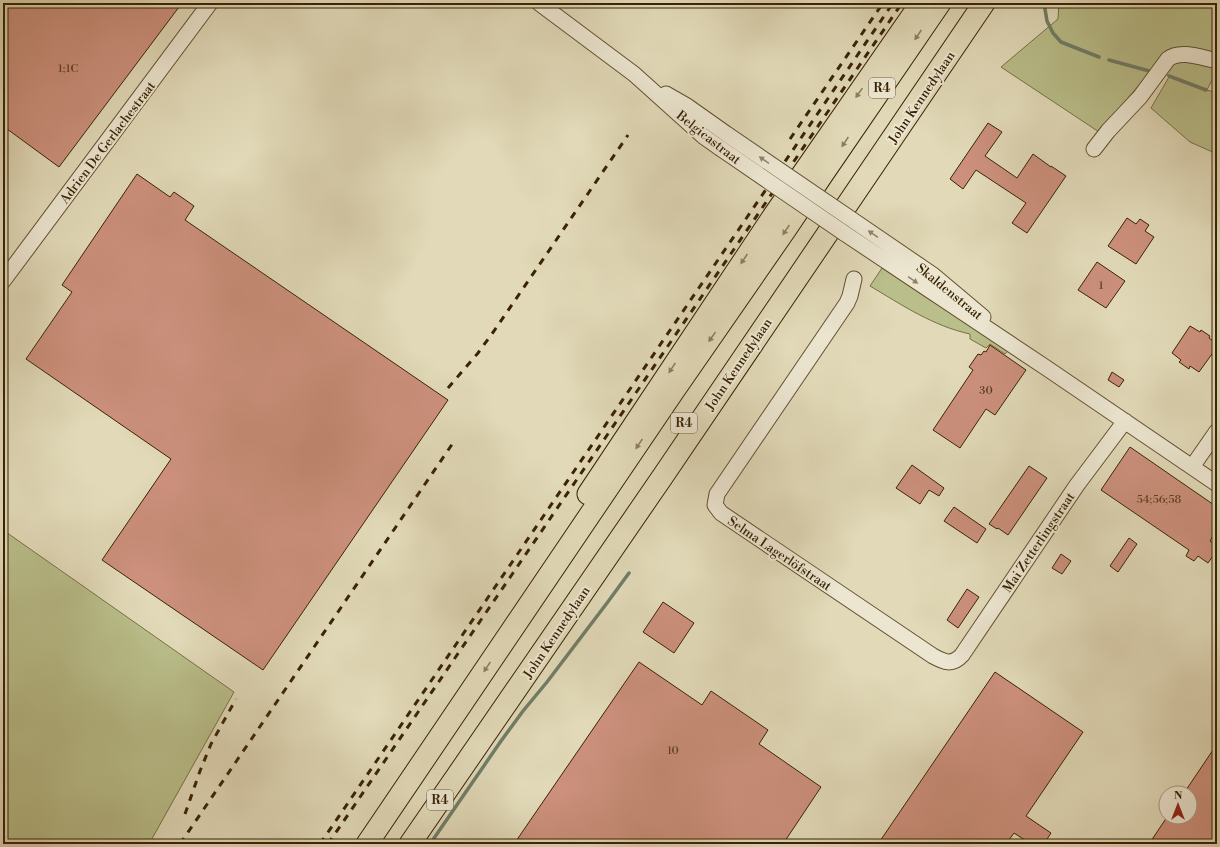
<svg xmlns="http://www.w3.org/2000/svg" width="1220" height="847" viewBox="0 0 1220 847" font-family="'Libre Bodoni',serif">
	<style>
		.green { fill: #b9be8a; stroke: #797046 }
		.lines { fill: none; stroke-linecap: round; stroke-linejoin: round }
		.stream { stroke: #707e68; stroke-width: 3.5 }
		.building { fill: #cc907c; stroke: #392303 }
		.minor-casing { stroke: #635030; stroke-width: 17 }
		.highway-casing { stroke: #392303; stroke-width: 23 }
		.minor { stroke: #ece6d1; stroke-width: 15 }
		.highway { stroke: #e1d9b8; stroke-width: 21 }
		.rail { stroke: #392303; stroke-width: 3; stroke-dasharray: 7 7; stroke-linecap: butt }
		.minor-bridge-casing { stroke: #635030; stroke-width: 17; stroke-linecap: butt }
		.minor-bridge { stroke: #ece6d1; stroke-width: 15 }
		.oneway { fill: #8d7e5e }
		.oneway2 { fill: #92846a }
		.labels { text-anchor: middle; stroke-width: 4; stroke-linejoin: round; paint-order: stroke }
		.number-label { font-size: 11px; fill: #5e3e21 }
		.shield { fill: #ece6d1; stroke: #6f5e41; stroke-width: 1 }
		.shield-label { font-size: 12px; font-weight: bold; fill: #392303 }
		.street-label { font-size: 13px; fill: #392303; stroke: #ece6d1 }
	</style>
	<rect width="100%" height="100%" fill="#e1d9b8"/>
	<filter id="stains"><feTurbulence type="fractalNoise" baseFrequency=".005" numOctaves="4"/><feColorMatrix values="0 0 0 0 .2 0 0 0 0 .09 0 0 0 0 .02 0 0 0 .5 -.17"/></filter>
	<radialGradient id="worn" r=".72"><stop offset=".6" stop-color="#630" stop-opacity="0"/><stop offset="1" stop-color="#630" stop-opacity=".3"/></radialGradient>
	<path class="green" d="M1059,3H1217V70L1207,90L1217,93V154L1190,142L1151,108L1169,77L1157,64L1099,132L1001,67L1058,19Z
		M882,268L930,300L953,313L1008,351L1005,354L990,344L986,348L970,339V334C933,326 902,305 870,286Z
		M3,530L234,692L149,844H3Z"/>
	<g class="lines">
		<path class="stream" d="M1045,9L1047,21L1053,33L1061,42L1099,57
			M1109,60L1153,72
			M1169,76L1206,90
			M430,844L501,741L523,711L547,682L607,603L629,573"/>
	</g>
	<path class="building" d="M8,3H182L59,167L3,126V9Z
		M988,123L1002,132L985,156L1017,178L1033,154L1051,167V166L1066,176L1027,233L1012,223L1026,203L976,170L963,189L950,179Z
		M137,174L170,197L174,192L194,206L185,220L448,400L263,670L102,560L171,459L26,359L72,292L62,285Z
		M1127,218L1136,224L1140,219L1149,225L1145,231L1154,237L1136,264L1108,246Z
		M1097,262L1125,281L1106,308L1078,290Z
		M1190,326L1200,332L1201,330L1210,336L1209,338L1217,344V346L1212,354L1199,372L1190,366L1189,369L1179,362L1181,360L1172,353Z
		M990,345L1026,370L995,415L986,409L960,448L933,430L973,370L969,367L978,354L981,355L984,351L986,352Z
		M1112,372L1124,380L1119,387L1108,380Z
		M1130,447L1217,507V530L1210,541L1217,546V550L1208,563L1198,556L1194,561L1186,556L1189,550L1101,490Z
		M912,465L944,488L939,496L929,490L920,504L896,488Z
		M1029,466L1047,478L1008,535L998,528L997,529L989,524Z
		M954,507L986,529L977,543L944,521Z
		M1129,538L1137,544L1118,572L1110,566Z
		M1061,554L1071,561L1062,574L1052,568Z
		M967,589L979,597L958,628L947,620Z
		M663,602L694,623L674,653L643,632Z
		M639,662L702,705L711,691L768,730L759,744L821,787L783,844H514Z
		M995,672L1083,732L1026,816L1051,833L1044,844H1031L1014,833L1006,844H878Z
		M1217,744V844H1149L1167,817H1190V793H1184Z"/>
	<g class="lines">
		<defs>
			<path id="minor" d="M539,3L634,74L703,136L720,148
				M666,94L687,106L728,135
				M1094,149L1108,131L1140,97L1168,59C1181,49 1202,58 1217,61
				M851,219L933,275L983,317
				M844,233L1045,367L1217,484
				M854,279L850,296L847,303L717,494L715,505L721,513L933,656C944,662 952,666 962,655L1077,485L1125,421
				M3,281L210,3
				M1192,467L1217,431"/>
			<path id="highway" d="M588,494L774,215L921,3
				M367,844L673,392L786,229L823,174L940,3
				M410,844L663,476L984,3"/>
		</defs>
		<use href="#minor" class="minor-casing"/>
		<use href="#highway" class="highway-casing"/>
		<use href="#minor" class="minor"/>
		<use href="#highway" class="highway"/>
		<path class="rail" d="M790,139L883,3
			M448,388L478,353L494,331L628,135
			M185,814L200,771L211,744L236,699
			M180,844L455,440
			M320,844L893,3
			M328,844L902,3"/>
		<defs>
			<path id="minor-bridge" d="M728,135L851,219
				M720,148L844,233"/>
		</defs>
		<use href="#minor-bridge" class="minor-bridge-casing"/>
		<use href="#minor-bridge" class="minor-bridge"/>
	</g>
	<defs><path id="oneway-solid" d="M-6-.8H1V-3.2L6.5 0L1 3.2V.8H-6Z"/></defs>
	<g class="oneway">
		<use href="#oneway-solid" transform="translate(918 35) rotate(124)"/>
		<use href="#oneway-solid" transform="translate(859 93) rotate(125)"/>
		<use href="#oneway-solid" transform="translate(845 142) rotate(124)"/>
		<use href="#oneway-solid" transform="translate(786 230) rotate(124)"/>
		<use href="#oneway-solid" transform="translate(744 259) rotate(124)"/>
		<use href="#oneway-solid" transform="translate(712 337) rotate(125)"/>
		<use href="#oneway-solid" transform="translate(672 368) rotate(124)"/>
		<use href="#oneway-solid" transform="translate(639 444) rotate(124)"/>
		<use href="#oneway-solid" transform="translate(487 667) rotate(124)"/>
	</g>
	<g class="oneway2">
		<use href="#oneway-solid" transform="translate(764 160) rotate(-146)"/>
		<use href="#oneway-solid" transform="translate(873 234) rotate(-145)"/>
		<use href="#oneway-solid" transform="translate(913 280) rotate(34)"/>
	</g>
	<g class="labels">
		<g class="number-label">
			<text x="68" y="72">1;1C</text>
			<text x="1101" y="289">1</text>
			<text x="986" y="394">30</text>
			<text x="1159" y="503">54;56;58</text>
			<text x="673" y="754">10</text>
		</g>
		<g class="shield">
			<rect x="869" y="78" width="26" height="20" rx="3"/>
			<rect x="671" y="413" width="26" height="20" rx="3"/>
			<rect x="427" y="790" width="26" height="20" rx="3"/>
		</g>
		<g class="shield-label">
			<text x="882" y="92">R4</text>
			<text x="684" y="427">R4</text>
			<text x="440" y="804">R4</text>
		</g>
		<g class="street-label">
			<text transform="translate(921 97) rotate(-56)" y="5">John Kennedylaan</text>
			<text transform="translate(709 137) rotate(38)" y="5">Belgicastraat</text>
			<text transform="translate(107 142) rotate(-53)" y="5">Adrien De Gerlachestraat</text>
			<text transform="translate(950 291) rotate(39)" y="5">Skaldenstraat</text>
			<text transform="translate(738 364) rotate(-56)" y="5">John Kennedylaan</text>
			<text transform="translate(1038 542) rotate(-56)" y="5">Mai Zetterlingstraat</text>
			<text transform="translate(780 553) rotate(34)" y="5">Selma Lagerlöfstraat</text>
			<text transform="translate(556 632) rotate(-56)" y="5">John Kennedylaan</text>
		</g>
	</g>
	<rect width="1220" height="847" fill="none" stroke="#e1d9b8" stroke-width="16"/>
	<rect x="4" y="4" width="1212" height="839" fill="none" stroke="#392303" stroke-width="2"/>
	<rect x="8" y="8" width="1204" height="831" fill="none" stroke="#392303"/>
	<g transform="translate(1178 805)"><circle r="19" fill="#ece6d1" stroke="#a4987f"/>
	<path d="M0-3L7 15L0 10L-7 15Z" fill="#8f2418"/>
	<text y="-6" font-size="11" font-weight="bold" text-anchor="middle" fill="#392303">N</text>
	</g>
	<rect width="100%" height="100%" filter="url(#stains)"/>
	<rect width="100%" height="100%" fill="url(#worn)"/>
</svg>
